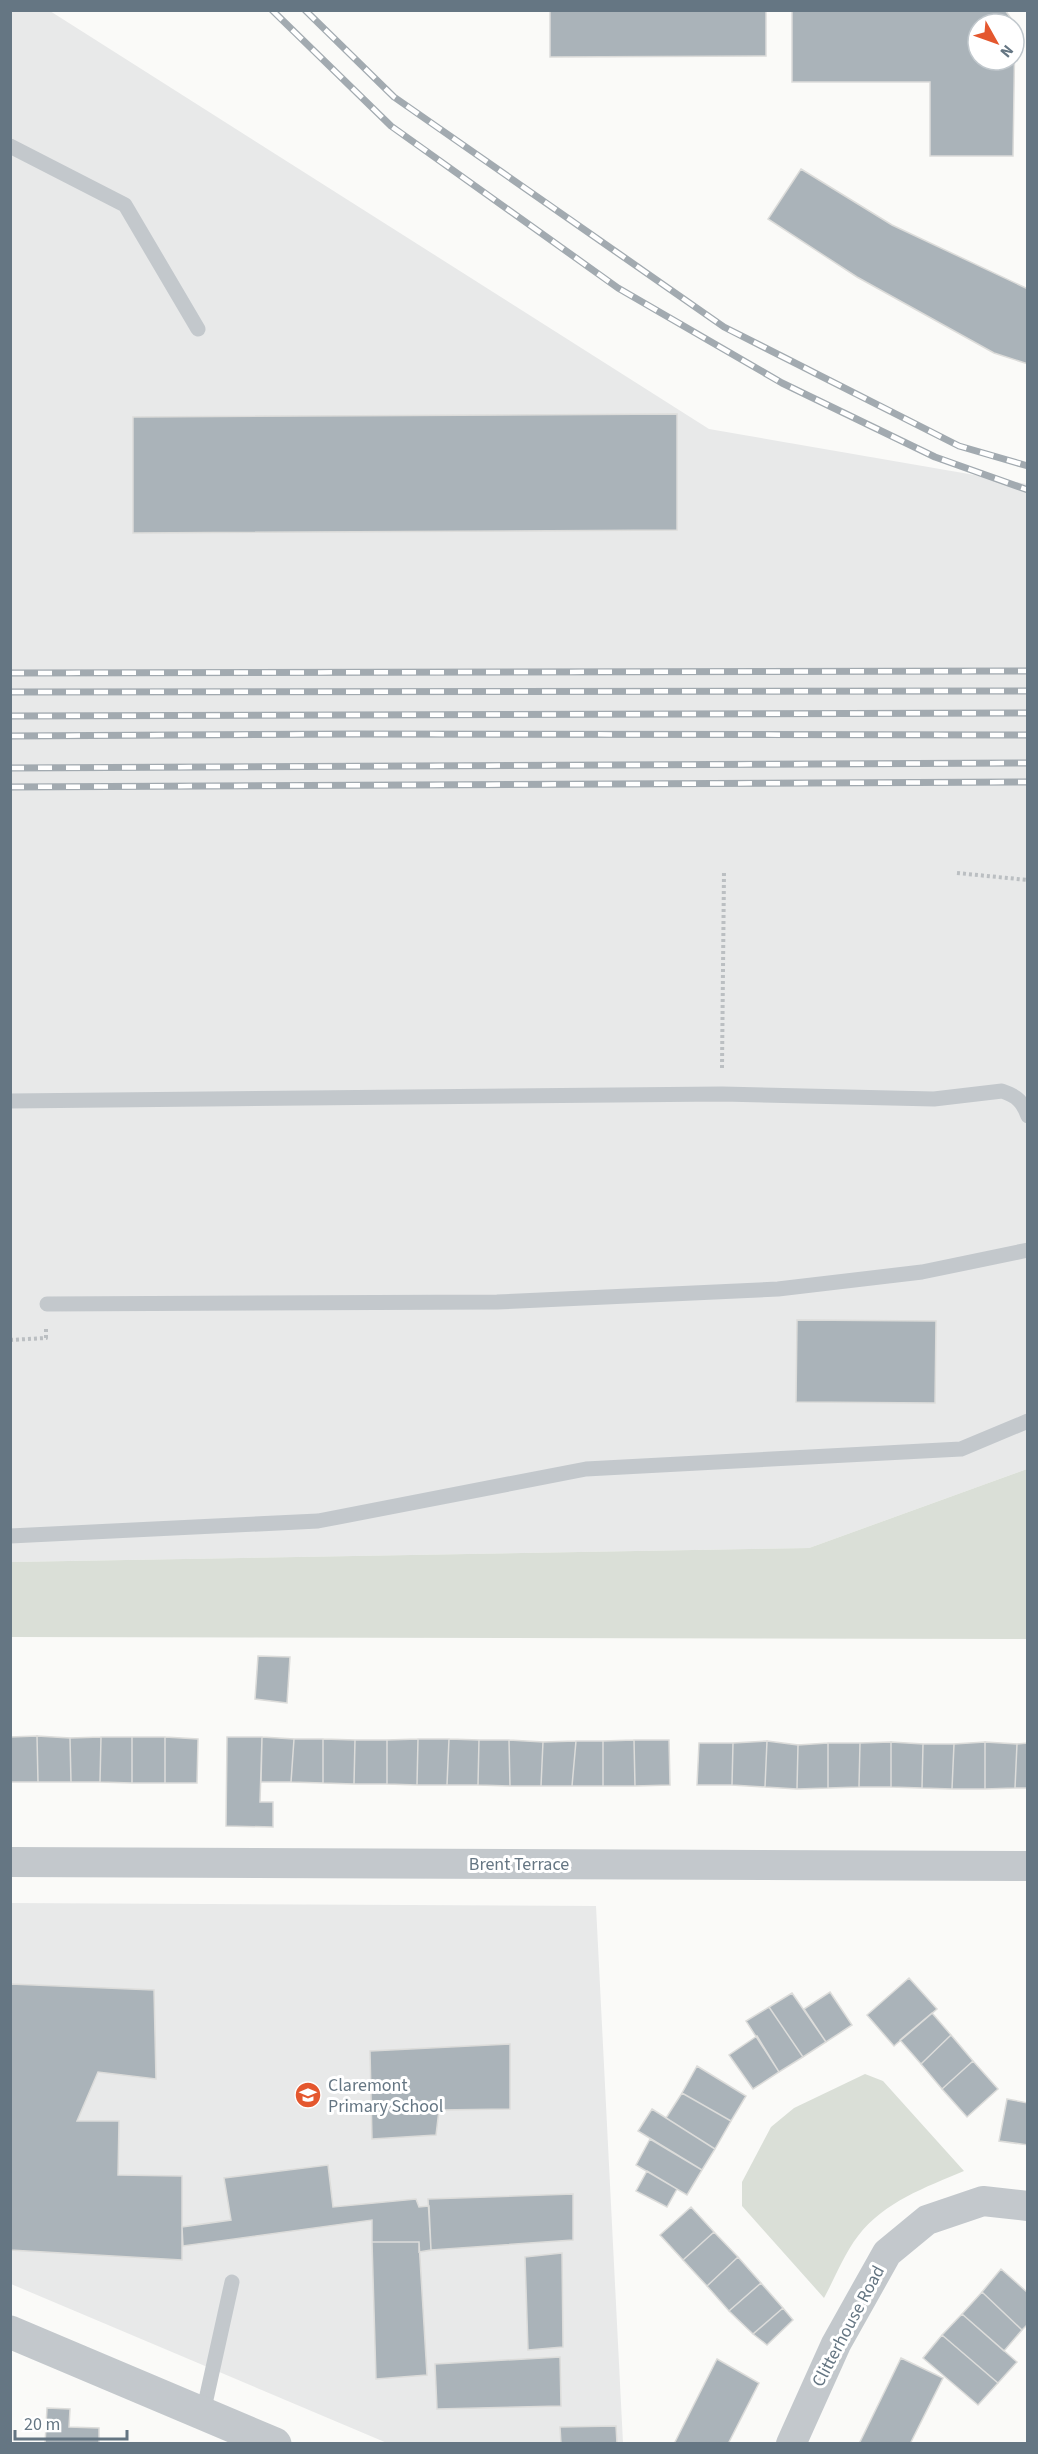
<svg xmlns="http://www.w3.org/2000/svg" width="1038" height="2454" viewBox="0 0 1038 2454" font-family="'Source Sans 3',sans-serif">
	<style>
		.built { fill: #e8e9e9 }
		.green { fill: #dadfd7 }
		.building { fill: #aab3b9; stroke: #dcdcda; stroke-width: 1.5; fill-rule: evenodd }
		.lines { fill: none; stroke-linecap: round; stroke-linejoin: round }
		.path { stroke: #bbbfc2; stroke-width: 4; stroke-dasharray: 3 3; stroke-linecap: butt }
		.service { stroke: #c3c8cc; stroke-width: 15 }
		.minor { stroke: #c3c8cc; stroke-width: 30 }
		.tertiary { stroke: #c3c8cc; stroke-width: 33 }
		.rail-casing { stroke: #a2aab0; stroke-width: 7 }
		.rail { stroke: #fff; stroke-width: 4.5; stroke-dasharray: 14; stroke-linecap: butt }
		.labels { text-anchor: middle; stroke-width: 6; stroke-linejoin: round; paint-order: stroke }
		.street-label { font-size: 18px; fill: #657683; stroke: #fff }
		.poi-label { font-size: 18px; fill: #657683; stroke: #fff; text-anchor: start }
	</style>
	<rect width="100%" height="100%" fill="#fafaf8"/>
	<path class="built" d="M10,11H50L709,429L1027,484V1469L809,1548L11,1562Z
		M11,1903L596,1906L623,2443H387L11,2284Z"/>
	<path class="green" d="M1027,1469V1639L11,1637V1562L809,1548Z
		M865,2074L883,2081L964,2171C926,2187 884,2202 858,2236C844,2254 835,2278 824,2298L742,2206V2182L771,2127L794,2108Z"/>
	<path class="building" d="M550,10H766V56L550,57Z
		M792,10H1005L1015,24L1013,156H930V82H792ZM978,24H1014V60H978Z
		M801,169L892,225L1028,289V364L994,353L857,277L768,219Z
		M677,414V530L133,533V417Z
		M797,1320L936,1321L935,1403L796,1402Z
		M258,1656L290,1657L287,1703L255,1699Z
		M37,1736L38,1782H10V1737Z
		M37,1736L70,1738L71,1782H38Z
		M101,1737L100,1782H71L70,1738Z
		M101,1737H132V1783L100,1782Z
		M132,1737H165V1783H132Z
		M165,1737L198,1739L197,1783H165Z
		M227,1737H262L260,1802H273V1827L226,1826Z
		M262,1737L294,1739L291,1782H261Z
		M294,1739H323V1783L291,1782Z
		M323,1739L355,1740L354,1784L323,1783Z
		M418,1739L417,1785L387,1784V1740Z
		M418,1739H449L447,1785H417Z
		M449,1739L479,1740L478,1785H447Z
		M355,1740H387V1784H354Z
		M479,1740H509L510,1786L478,1785Z
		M509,1740L543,1742L541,1786H510Z
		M634,1740L635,1786H603V1741Z
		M634,1740H669L670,1785L635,1786Z
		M576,1741L572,1786H541L543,1742Z
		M576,1741H603V1786H572Z
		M767,1741L765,1787L732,1785L733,1743Z
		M767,1741L798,1745L797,1789L765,1787Z
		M891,1742V1787H859L860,1743Z
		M891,1742L923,1744L922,1788L891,1787Z
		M985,1742V1789H952L954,1744Z
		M985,1742L1017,1744L1015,1788L985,1789Z
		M699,1743H733L732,1785H697Z
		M828,1743V1788L797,1789L798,1745Z
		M828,1743H860L859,1787L828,1788Z
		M1028,1743V1788H1015L1017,1744Z
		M923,1744H954L952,1789L922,1788Z
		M909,1978L937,2009L894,2046L867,2015Z
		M10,1984L154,1990L156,2079L98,2072L77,2121H119L118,2175L182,2176V2260L10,2250Z
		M830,1992L852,2025L826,2042L804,2009Z
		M792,1993L826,2042L803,2057L769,2007Z
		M769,2007L803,2057L779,2072L746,2021Z
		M932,2013L951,2035L921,2064L900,2040Z
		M951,2035L973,2061L942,2089L921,2064Z
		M757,2036L779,2072L753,2089L729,2055Z
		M510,2044V2109L439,2110L436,2135L372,2139L370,2051Z
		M973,2061L998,2089L967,2117L942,2089Z
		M697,2066L746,2096L731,2121L682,2093Z
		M682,2093L731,2121L715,2149L666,2118Z
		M1007,2099L1028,2103V2145L999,2141Z
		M652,2109L715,2149L702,2170L638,2131Z
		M650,2139L702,2170L687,2195L636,2165Z
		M328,2165L333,2207L416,2199L419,2207L429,2206L431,2250L419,2252V2242H372V2220L183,2246L182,2227L231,2220L224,2178Z
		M647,2171L677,2189L667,2207L636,2191Z
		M573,2194V2240L431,2250L428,2199Z
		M691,2207L714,2232L683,2260L660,2235Z
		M714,2232L738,2257L707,2286L683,2260Z
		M372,2242H419L427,2375L376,2379Z
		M562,2253L563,2347L528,2350L525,2257Z
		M738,2257L761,2283L729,2311L707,2286Z
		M1001,2269L1028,2293V2324L1022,2330L982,2292Z
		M761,2283L783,2308L753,2334L729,2311Z
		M982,2292L1022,2330L1004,2351L962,2314Z
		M783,2308L793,2320L767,2345L753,2334Z
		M962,2314L1017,2362L998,2383L942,2335Z
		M942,2335L998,2383L978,2405L923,2358Z
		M560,2357L561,2406L437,2409L435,2364Z
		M901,2358L943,2378L910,2444H859Z
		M717,2359L759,2383L728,2444H674Z
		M47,2408L70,2409L69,2427L99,2428V2444H45Z
		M616,2426L617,2444H561L560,2427Z"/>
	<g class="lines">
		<path class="path" d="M957,873L1028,880
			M722,1068L724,871
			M10,1340L46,1338V1329"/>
		<path class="service" d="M10,146L125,205L198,329
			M10,1101L722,1094L934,1099L1002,1091C1017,1096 1023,1102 1028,1116
			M47,1304L497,1302L778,1289L922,1272L1028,1250
			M10,1536L318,1521L586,1469L961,1449L1028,1421
			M203,2413L232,2282"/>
		<path class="minor" d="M10,1862L1028,1866
			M791,2444L836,2344L887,2253L927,2220L983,2201L1028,2206"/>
		<path class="tertiary" d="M10,2332L275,2444"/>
		<defs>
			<path id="rail" d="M272,10L391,126L618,288L782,383L935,457L1028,490
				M305,10L394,97L724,327L959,446L1028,466
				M10,673L1028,671
				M10,692L1028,691
				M10,716L1028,713
				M10,736L356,734L1028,735
				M10,768L1028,763
				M10,787L1028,782"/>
		</defs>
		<use href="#rail" class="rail-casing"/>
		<use href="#rail" class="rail"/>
	</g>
	<defs>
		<symbol id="school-disc" viewBox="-11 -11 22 22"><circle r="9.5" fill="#e4572e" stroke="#fff"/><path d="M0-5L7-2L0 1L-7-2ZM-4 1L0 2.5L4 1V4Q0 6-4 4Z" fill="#fff"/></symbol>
	</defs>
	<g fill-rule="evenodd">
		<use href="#school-disc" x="293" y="2080" width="30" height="30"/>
	</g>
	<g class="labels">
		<g class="street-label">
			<text x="519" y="1870">Brent Terrace</text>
			<text transform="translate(848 2326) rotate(-62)" y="6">Clitterhouse Road</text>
		</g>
		<g class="poi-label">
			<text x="328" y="2091">Claremont<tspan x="328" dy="21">Primary School</tspan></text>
		</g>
	</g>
	<rect width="1038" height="2454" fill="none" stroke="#657683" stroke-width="24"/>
	<g transform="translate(996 42) rotate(130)"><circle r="28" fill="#ffffff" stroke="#c1c8cd" stroke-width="1.5"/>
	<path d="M0-4.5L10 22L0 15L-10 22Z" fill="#e4572e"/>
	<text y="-9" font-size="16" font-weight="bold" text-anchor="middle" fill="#657683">N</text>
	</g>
	<path d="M15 2430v9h112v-9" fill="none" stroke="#657683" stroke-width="3"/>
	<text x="24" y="2430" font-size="18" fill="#657683" stroke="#ffffff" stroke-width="4.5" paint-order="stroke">20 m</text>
</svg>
